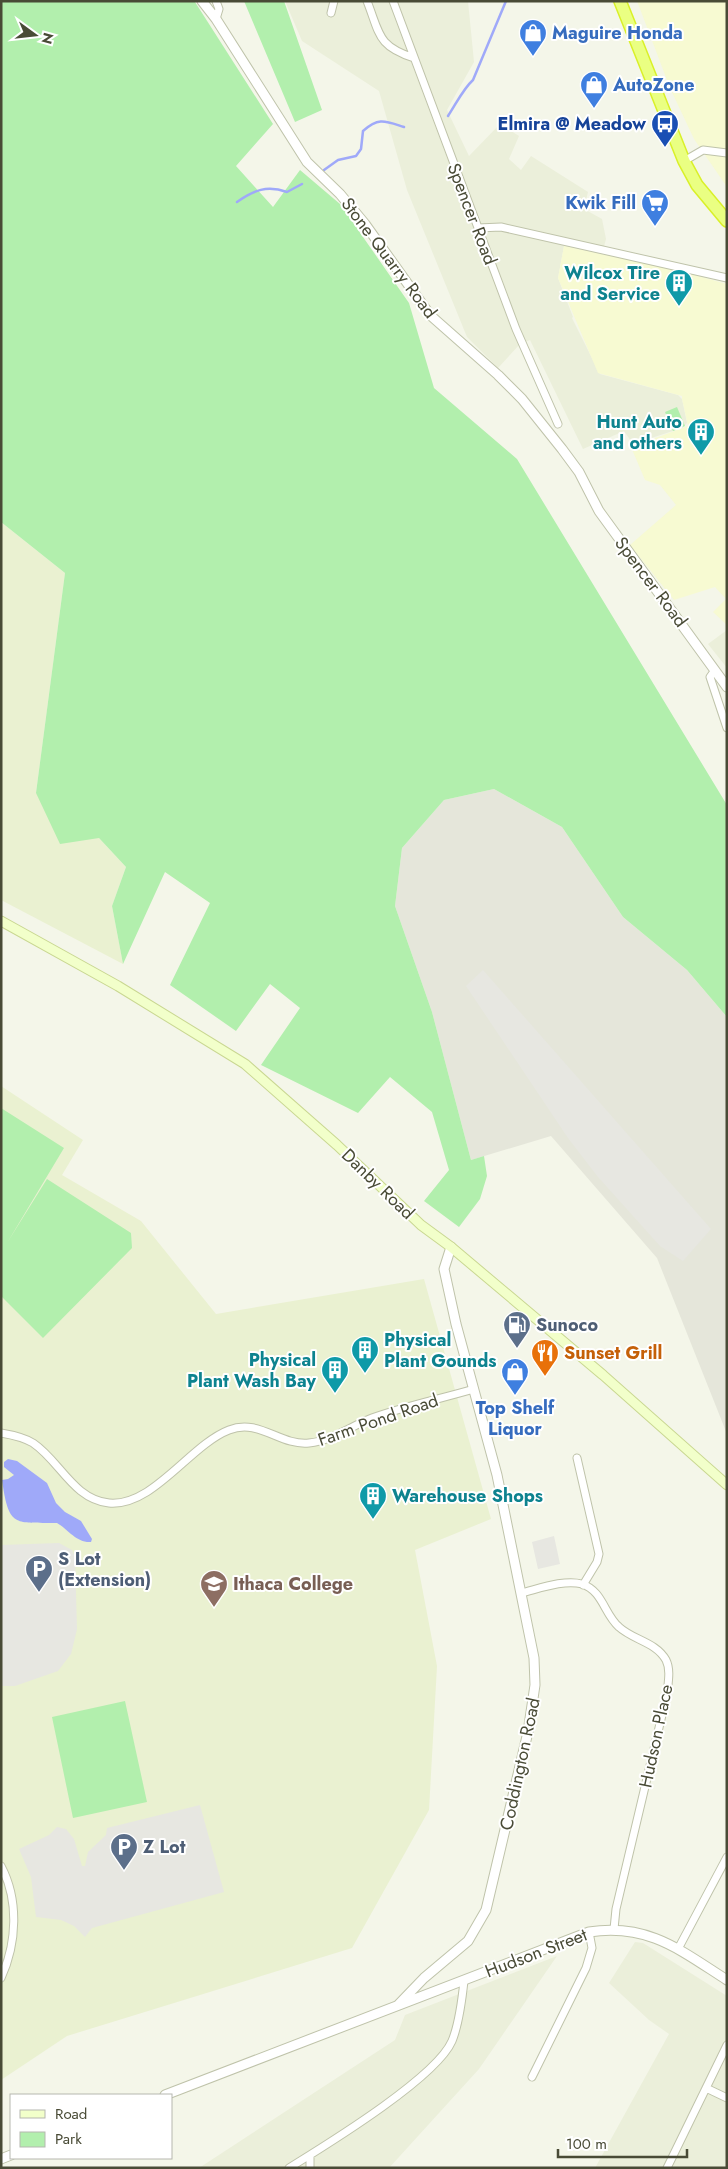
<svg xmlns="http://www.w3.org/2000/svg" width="728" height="2169" viewBox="0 0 728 2169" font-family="Jost,sans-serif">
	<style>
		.residential { fill: #ebefda }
		.commercial { fill: #f7fad2 }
		.industrial { fill: #e5e6da }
		.education { fill: #eaf1d1 }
		.green { fill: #b2efad }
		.parking { fill: #e7e7e1 }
		.water { fill: #9fa9f9 }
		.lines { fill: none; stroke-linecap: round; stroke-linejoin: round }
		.stream { stroke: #9fa9f9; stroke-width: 2.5 }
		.minor-casing { stroke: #bfc3aa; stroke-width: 9 }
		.tertiary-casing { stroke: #bfc3aa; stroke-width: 11 }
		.secondary-casing { stroke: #c9d791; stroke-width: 11 }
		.trunk-casing { stroke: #d9f029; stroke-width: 14 }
		.minor { stroke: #fff; stroke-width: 7 }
		.tertiary { stroke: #fff; stroke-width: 9 }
		.secondary { stroke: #f2ffca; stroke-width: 9 }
		.trunk { stroke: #eaff82; stroke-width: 11 }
		.labels { text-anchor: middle; stroke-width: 4; stroke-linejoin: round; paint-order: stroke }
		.shop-label { font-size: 18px; font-weight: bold; fill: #366cbe; stroke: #fff; text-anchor: start }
		.transit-label { font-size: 18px; font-weight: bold; fill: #164399; stroke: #fff; text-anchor: end }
		.street-label { font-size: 18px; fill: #494b36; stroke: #fff }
		.culture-label { font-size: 18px; font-weight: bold; fill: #0d838f; stroke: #fff; text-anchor: end }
		.service-label { font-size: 18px; font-weight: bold; fill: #4e5e75; stroke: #fff; text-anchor: start }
		.food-label { font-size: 18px; font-weight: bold; fill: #c56008; stroke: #fff; text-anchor: start }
		.education-label { font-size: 18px; font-weight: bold; fill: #785e54; stroke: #fff; text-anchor: start }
	</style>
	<rect width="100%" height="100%" fill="#f4f6e9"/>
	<path class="residential" d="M285,1H468L474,62L447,110L469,156L500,124L519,136L509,159L521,170L531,156L588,192L584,209L602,219L606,239L602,254L564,246L558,278L573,317L572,318L600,374L678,395L682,399L687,423L682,428L633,444L624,431L583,449L530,340L520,344L498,368L467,337L407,190L379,91L302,41Z
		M727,630V668L708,644Z
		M635,1942L643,1943L727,1996V2168H595L669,2034L649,2020L609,1983Z
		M557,1956L479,2069L389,2168H199L395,2040L405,2015Z"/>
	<path class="commercial" d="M637,1H727V187L694,139L670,88Z
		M564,246L677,270L727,284V625L713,612L726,599L715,587L674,600L630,545L676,505L660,485L645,480L631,447L688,426L682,399V396L598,373L558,278Z"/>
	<path class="industrial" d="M494,789L562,827L623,917L687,970L727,1017V1434L657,1258L551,1136L471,1160L432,1012L395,906L402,848L444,800Z"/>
	<path class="education" d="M1,522L65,573L36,793L99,838L126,867L112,906L123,964L1,900Z
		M1,1086L83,1140L62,1175L141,1221L216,1314L424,1279L491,1519L415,1550L437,1666L429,1810L352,1948L67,2036L1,2080Z"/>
	<path class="green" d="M1,1L195,2L273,124L236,166L273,207L300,170L340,204L409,303L434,388L517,459L727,805V1017L687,970L623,917L562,827L494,789L444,800L402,848L395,906L432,1012L471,1160L484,1156L487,1176L480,1199L459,1227L424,1201L449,1170L432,1112L390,1077L358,1113L261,1065L300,1008L270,984L236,1031L170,985L210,903L165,872L123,964L112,906L126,867L99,838L60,844L36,793L65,573L1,522Z
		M244,1H284L322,110L295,122Z
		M677,407L685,426L673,431L665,412Z
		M1,1108L64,1148L7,1243L47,1179L131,1233L132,1248L43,1338L1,1296Z
		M125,1701L147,1802L73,1818L52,1717Z"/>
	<path class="parking" d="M483,970L711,1229L683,1261L660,1246L598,1177L568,1138L466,986Z
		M554,1536L560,1564L538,1569L532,1542Z
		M59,1543L72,1550L75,1557L77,1629L71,1654L58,1671L15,1686H1V1545Z
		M200,1805L224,1892L92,1928L85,1937L74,1926L61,1920L36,1917L31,1877L19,1849L49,1835L57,1827L66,1829L74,1839L82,1866H85L88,1852L106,1835L107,1828Z"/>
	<path class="water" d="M8,1459L17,1461L47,1483L56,1503L65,1512L81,1521L92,1539L91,1542C76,1543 68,1529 57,1523C15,1522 9,1529 2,1480L8,1479L14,1475L4,1467V1462Z"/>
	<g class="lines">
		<path class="stream" d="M448,116C456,104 463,89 473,80L506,1
			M324,170L338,160L356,156L361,149L363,131C379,117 385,121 404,127
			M237,202C254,190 267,185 287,192L302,184"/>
		<defs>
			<path id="minor" d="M216,1L219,9L216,19
				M367,1C380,34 377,46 414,58
				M393,1L516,329L558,424
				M331,13L334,1
				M684,161L703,150L727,153
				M478,228L501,227L727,278
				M715,670L710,677L727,728
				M1,1433C13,1435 23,1437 33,1443C60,1461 73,1499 109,1503C153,1507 190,1445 229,1430C259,1418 280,1446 309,1443C332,1441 351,1426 372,1418C405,1406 440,1399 474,1389
				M577,1458L599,1554L597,1562L583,1585
				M521,1593C538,1589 564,1579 582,1584C603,1591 604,1614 619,1627C633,1640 656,1642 666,1660C671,1670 668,1683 667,1694L616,1909L614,1929
				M1,1866C19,1900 17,1943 1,1978
				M678,1949L727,1857
				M532,2077L586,1968L592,1948L589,1932
				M706,2088L727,2098
				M310,2155V2168
				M289,2168C326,2145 436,2078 452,2041C459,2024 462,2000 464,1981
				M667,2168L727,2045"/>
			<path id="tertiary" d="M202,1L216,19L307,162L340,194L365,224L430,315L498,375L522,399L562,449L579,472L599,511L727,687
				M398,2005L424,1978L468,1941L486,1910L528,1732L535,1685L534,1658L497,1475L456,1324L444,1269L451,1247
				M165,2095L589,1932C648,1923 680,1950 727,1980
				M1,2159L11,2155"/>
			<path id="secondary" d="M1,921L118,986L245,1064L337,1145L421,1225L451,1247L603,1375L727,1485"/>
			<path id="trunk" d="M620,1L684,161L697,185L727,221"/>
		</defs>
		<use href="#minor" class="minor-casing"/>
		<use href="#tertiary" class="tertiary-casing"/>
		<use href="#secondary" class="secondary-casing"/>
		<use href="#trunk" class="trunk-casing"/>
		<use href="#minor" class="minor"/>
		<use href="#tertiary" class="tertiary"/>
		<use href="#secondary" class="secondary"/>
		<use href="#trunk" class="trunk"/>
	</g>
	<defs>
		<symbol id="shop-pin" viewBox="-11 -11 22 30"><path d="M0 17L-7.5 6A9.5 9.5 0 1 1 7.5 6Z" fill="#3f7fe0" stroke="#fff"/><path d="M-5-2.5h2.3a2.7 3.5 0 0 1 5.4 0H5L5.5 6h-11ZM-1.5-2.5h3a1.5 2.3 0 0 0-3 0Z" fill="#fff"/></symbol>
		<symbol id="bus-pin" viewBox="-11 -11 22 30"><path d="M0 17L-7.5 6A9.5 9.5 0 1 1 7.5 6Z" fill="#1a4fb4" stroke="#fff"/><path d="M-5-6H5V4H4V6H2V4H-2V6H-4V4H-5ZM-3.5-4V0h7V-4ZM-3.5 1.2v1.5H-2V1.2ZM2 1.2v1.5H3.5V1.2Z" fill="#fff"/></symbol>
		<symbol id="supermarket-pin" viewBox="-11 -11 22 30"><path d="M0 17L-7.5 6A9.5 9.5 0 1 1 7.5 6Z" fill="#3f7fe0" stroke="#fff"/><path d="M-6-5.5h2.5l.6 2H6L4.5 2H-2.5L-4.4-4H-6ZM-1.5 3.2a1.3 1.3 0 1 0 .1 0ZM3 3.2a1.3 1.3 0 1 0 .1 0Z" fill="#fff"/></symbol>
		<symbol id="building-pin" viewBox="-11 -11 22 30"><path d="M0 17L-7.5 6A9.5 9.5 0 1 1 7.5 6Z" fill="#0f9aa8" stroke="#fff"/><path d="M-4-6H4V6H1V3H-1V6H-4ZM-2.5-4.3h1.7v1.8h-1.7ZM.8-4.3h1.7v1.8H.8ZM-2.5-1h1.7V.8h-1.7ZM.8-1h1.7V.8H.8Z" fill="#fff"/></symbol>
		<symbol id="fuel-pin" viewBox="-11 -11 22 30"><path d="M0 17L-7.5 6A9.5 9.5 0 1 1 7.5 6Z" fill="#5c6f8a" stroke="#fff"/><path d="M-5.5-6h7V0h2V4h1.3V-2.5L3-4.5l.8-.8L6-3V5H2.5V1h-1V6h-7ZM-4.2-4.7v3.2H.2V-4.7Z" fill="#fff"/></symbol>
		<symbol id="restaurant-pin" viewBox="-11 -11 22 30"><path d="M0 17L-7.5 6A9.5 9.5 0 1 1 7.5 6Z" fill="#e8710a" stroke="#fff"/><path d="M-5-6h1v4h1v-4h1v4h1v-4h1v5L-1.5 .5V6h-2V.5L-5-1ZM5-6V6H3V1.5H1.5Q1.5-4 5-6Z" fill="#fff"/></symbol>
		<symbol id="parking-pin" viewBox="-11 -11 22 30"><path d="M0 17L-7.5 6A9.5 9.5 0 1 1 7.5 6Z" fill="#5c6f8a" stroke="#fff"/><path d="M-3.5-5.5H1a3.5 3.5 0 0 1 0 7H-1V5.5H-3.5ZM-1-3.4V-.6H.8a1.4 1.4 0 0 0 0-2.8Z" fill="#fff"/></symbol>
		<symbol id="university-pin" viewBox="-11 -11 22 30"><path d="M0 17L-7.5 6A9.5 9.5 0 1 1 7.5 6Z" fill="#8d6e63" stroke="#fff"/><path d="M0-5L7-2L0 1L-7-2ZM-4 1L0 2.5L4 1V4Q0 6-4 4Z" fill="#fff"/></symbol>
	</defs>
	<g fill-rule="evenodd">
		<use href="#shop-pin" x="517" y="17" width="32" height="43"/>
		<use href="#shop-pin" x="578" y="69" width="32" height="43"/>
		<use href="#bus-pin" x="649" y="108" width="32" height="43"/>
		<use href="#supermarket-pin" x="639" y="187" width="32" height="43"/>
		<use href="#building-pin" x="663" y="267" width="32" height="43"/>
		<use href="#building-pin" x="685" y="416" width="32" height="43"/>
		<use href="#fuel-pin" x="501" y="1309" width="32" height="43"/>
		<use href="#building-pin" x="349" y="1334" width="32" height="43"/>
		<use href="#restaurant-pin" x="529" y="1337" width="32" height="43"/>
		<use href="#building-pin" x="319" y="1354" width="32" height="43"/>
		<use href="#shop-pin" x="499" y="1356" width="32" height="43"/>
		<use href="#building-pin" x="357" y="1480" width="32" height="43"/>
		<use href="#parking-pin" x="23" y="1553" width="32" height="43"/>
		<use href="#university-pin" x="198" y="1568" width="32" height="43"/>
		<use href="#parking-pin" x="108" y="1831" width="32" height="43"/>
	</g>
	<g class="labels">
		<g class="shop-label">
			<text x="552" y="39">Maguire Honda</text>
			<text x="613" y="91">AutoZone</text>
			<text x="636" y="209" text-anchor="end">Kwik Fill</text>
			<text x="515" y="1414" text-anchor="middle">Top Shelf<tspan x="515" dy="21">Liquor</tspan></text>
		</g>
		<g class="transit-label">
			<text x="646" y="130">Elmira @ Meadow</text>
		</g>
		<g class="street-label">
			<text transform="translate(472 214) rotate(69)" y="6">Spencer Road</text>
			<text transform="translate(389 258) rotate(53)" y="6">Stone Quarry Road</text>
			<text transform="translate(651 582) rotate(53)" y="6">Spencer Road</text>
			<text transform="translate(378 1184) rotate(44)" y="6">Danby Road</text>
			<text transform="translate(378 1420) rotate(-19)" y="6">Farm Pond Road</text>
			<text transform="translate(656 1736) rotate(-78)" y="6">Hudson Place</text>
			<text transform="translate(520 1764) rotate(-78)" y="6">Coddington Road</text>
			<text transform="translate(536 1953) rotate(-21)" y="6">Hudson Street</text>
		</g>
		<g class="culture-label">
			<text x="660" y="279">Wilcox Tire<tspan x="660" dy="21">and Service</tspan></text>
			<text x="682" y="428">Hunt Auto<tspan x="682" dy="21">and others</tspan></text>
			<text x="384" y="1346" text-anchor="start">Physical<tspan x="384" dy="21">Plant Gounds</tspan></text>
			<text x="316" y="1366">Physical<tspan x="316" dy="21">Plant Wash Bay</tspan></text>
			<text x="392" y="1502" text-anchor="start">Warehouse Shops</text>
		</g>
		<g class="service-label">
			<text x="536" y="1331">Sunoco</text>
			<text x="58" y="1565">S Lot<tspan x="58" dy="21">(Extension)</tspan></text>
			<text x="143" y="1853">Z Lot</text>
		</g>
		<g class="food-label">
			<text x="564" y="1359">Sunset Grill</text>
		</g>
		<g class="education-label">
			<text x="233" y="1590">Ithaca College</text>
		</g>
	</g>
	<rect width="728" height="2169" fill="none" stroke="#494b36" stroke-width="5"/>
	<rect x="10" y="2094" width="162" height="65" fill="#ffffff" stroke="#b6b7af"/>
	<rect x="20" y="2110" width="25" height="8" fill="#f2ffca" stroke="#b6b7af"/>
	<text x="55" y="2119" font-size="15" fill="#494b36">Road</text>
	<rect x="20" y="2132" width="25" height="15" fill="#b2efad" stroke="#b6b7af"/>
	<text x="55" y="2144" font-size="15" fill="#494b36">Park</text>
	<g transform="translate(35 35) rotate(105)" stroke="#ffffff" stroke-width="4" paint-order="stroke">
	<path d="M0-4L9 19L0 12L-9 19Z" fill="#494b36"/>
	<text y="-8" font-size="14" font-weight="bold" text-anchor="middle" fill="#494b36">N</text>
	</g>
	<path d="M558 2149v8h129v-8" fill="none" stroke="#494b36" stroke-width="2.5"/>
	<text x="566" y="2149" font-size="15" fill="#494b36" stroke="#ffffff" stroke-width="4" paint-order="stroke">100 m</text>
</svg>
